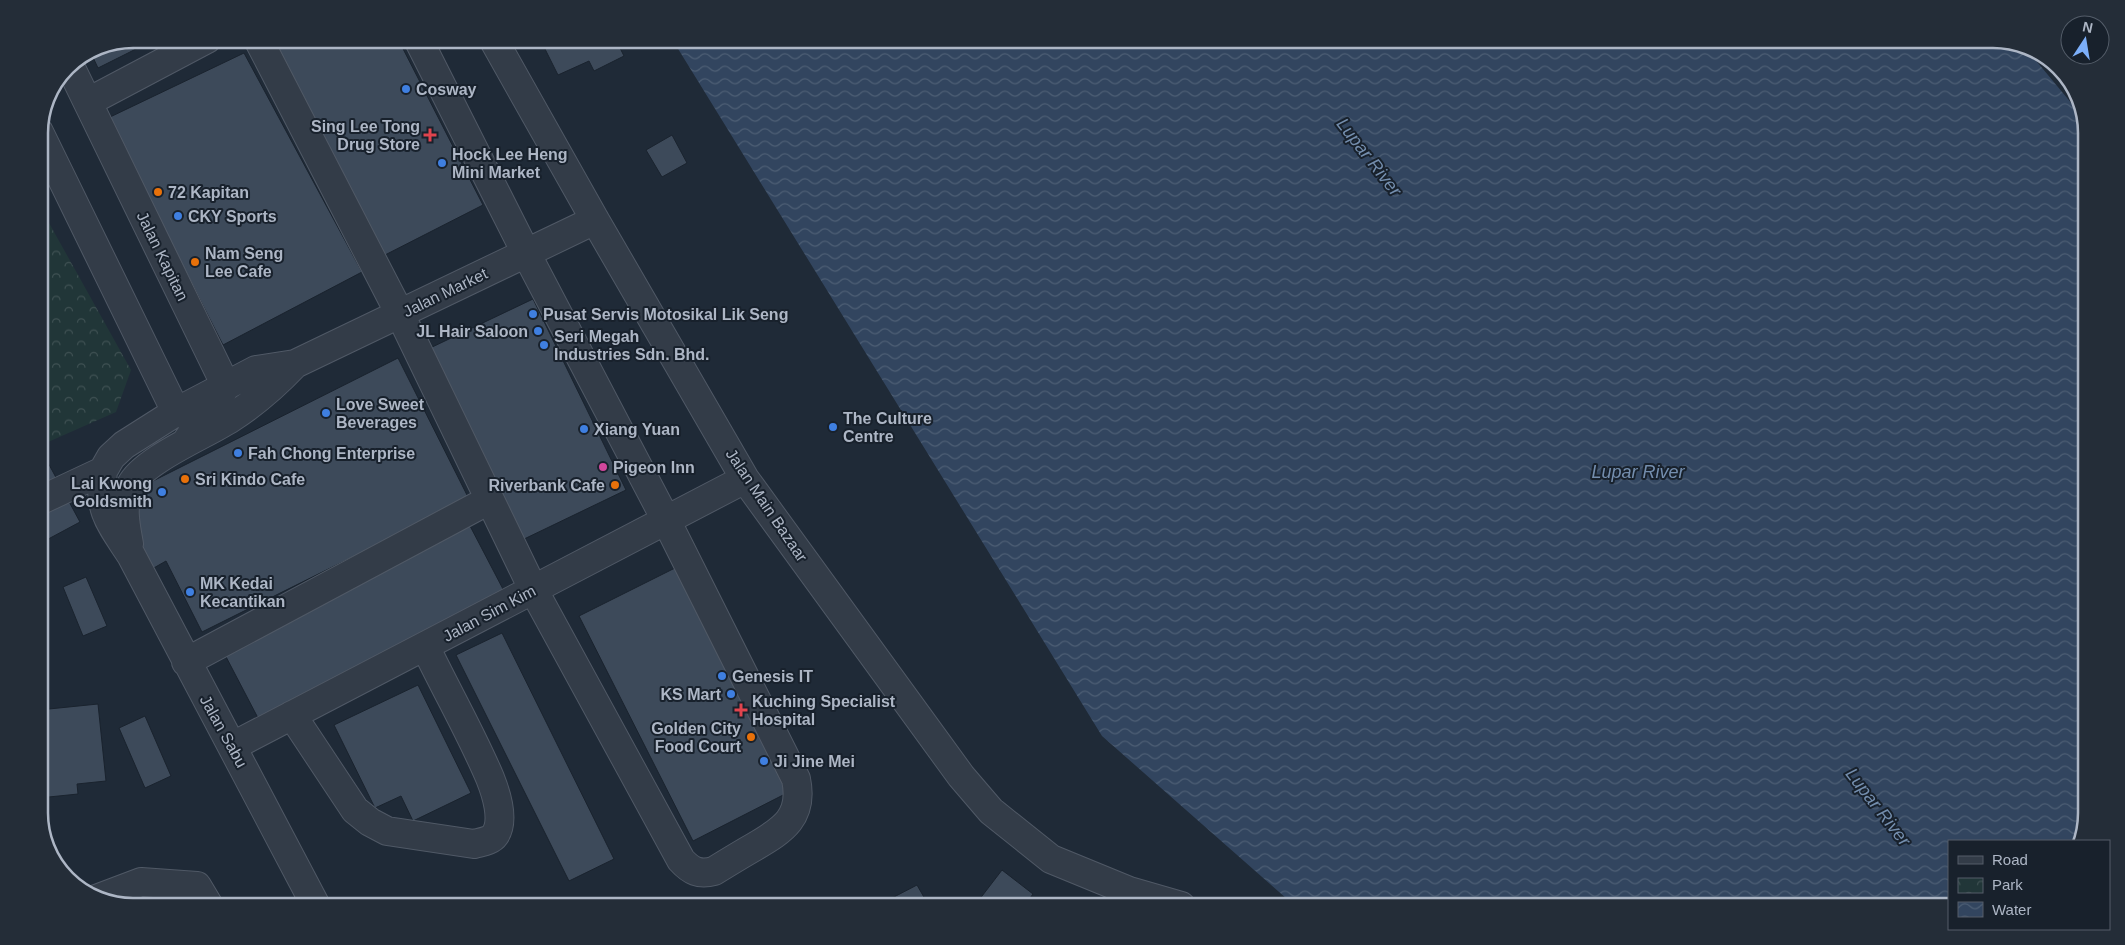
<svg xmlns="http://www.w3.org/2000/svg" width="2125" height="945" viewBox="0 0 2125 945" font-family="Helvetica,sans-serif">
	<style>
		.park { fill: url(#park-crowns) }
		.water { fill: url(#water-waves) }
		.building { fill: #3d4a5a; stroke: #1a232e }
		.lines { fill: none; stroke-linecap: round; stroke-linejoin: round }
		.minor-casing { stroke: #505966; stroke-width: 30 }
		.minor { stroke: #333c48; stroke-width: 28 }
		.shop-dot { fill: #3f7fe0; stroke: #18212c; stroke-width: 2 }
		.health-dot { fill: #e0444e; stroke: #18212c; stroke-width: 2 }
		.food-dot { fill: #e8710a; stroke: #18212c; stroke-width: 2 }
		.hotel-dot { fill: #d1479c; stroke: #18212c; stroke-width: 2 }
		.labels { text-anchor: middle; stroke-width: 4; stroke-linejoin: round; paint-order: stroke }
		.poi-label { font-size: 16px; font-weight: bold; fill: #adb6c5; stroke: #18212c; text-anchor: start }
		.street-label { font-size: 16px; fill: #adb6c5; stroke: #18212c }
		.water-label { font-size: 18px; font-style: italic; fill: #748eae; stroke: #18212c }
		.rim { fill: none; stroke: #adb6c5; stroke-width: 2.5 }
	</style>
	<defs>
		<pattern id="park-crowns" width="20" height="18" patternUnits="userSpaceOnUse" patternTransform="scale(1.25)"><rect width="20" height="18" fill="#213638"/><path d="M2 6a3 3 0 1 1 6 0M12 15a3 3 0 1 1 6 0" fill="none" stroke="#3f5153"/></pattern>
		<pattern id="water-waves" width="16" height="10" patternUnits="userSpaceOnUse" patternTransform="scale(1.25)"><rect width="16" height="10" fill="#32455f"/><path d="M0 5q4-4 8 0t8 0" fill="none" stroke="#4d5e74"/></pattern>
	</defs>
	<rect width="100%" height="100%" fill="#1f2a37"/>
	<path class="park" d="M39,205L131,370L116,412L39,446Z"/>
	<path class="water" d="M672,39H1992L2023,45L2082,116L2086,127V812L2080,841H1949V906H1295L1102,736Z"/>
	<path class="building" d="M132,39H156L98,68L90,51L97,46Z
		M285,39H398L483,205L383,256L273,44Z
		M540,39H634L619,46L624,56L594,71L589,61L558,75Z
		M244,53L362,272L223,345L108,118Z
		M672,135L687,163L662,177L646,150Z
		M533,299L626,490L520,541L428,349Z
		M398,358L469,499L202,632L166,561L152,569L127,520L137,489Z
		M39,446L80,522L39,544Z
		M469,524L504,591L258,718L223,651Z
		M675,568L789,792L693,841L579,616Z
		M86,577L107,626L83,636L63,587Z
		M39,586L47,602L39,606Z
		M502,633L614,859L569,881L456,655Z
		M418,685L471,793L413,821L401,796L375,808L334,725Z
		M98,704L106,781L77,784L78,794L39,798V710Z
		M145,716L171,776L145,788L119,728Z
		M1002,870L1033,894L1024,906H986L979,900Z
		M917,885L929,906H897L892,898Z
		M125,895L160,906H132L111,902Z"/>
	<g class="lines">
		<defs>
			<path id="minor" d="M258,39L400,314L533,589L681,860C691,871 699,875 714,871C727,863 740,855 754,847C783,830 804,817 796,779L666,520L526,253L418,39
				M493,39L595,220L745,479L961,776L991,811L1051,859L1129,891L1181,906
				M69,64L226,386L186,442
				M88,102L207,39
				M39,132L176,412L202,418L229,419
				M103,471C98,511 110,523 131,555L316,906
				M39,501L103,471L111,457L124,445L176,412L256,370L295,364L595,220
				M129,544C125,523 121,505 131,485C143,460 207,434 231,418C256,402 275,385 295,364
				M186,662L489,500
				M292,715L355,810L370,822L387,831L474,844C481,842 491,841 495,835C505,820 496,793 490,778C471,733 446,690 425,646
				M233,746L745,479
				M96,899L141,882L197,886L209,906"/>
		</defs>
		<use href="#minor" class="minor-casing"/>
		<use href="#minor" class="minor"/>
	</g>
	<g class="shop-dot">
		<circle cx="406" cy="89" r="5"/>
		<circle cx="442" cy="163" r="5"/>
		<circle cx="178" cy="216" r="5"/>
		<circle cx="533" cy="314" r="5"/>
		<circle cx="538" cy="331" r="5"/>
		<circle cx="544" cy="345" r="5"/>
		<circle cx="326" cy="413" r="5"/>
		<circle cx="833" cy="427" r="5"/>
		<circle cx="584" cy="429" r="5"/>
		<circle cx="238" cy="453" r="5"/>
		<circle cx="162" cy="492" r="5"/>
		<circle cx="190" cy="592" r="5"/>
		<circle cx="722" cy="676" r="5"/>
		<circle cx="731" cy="694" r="5"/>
		<circle cx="764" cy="761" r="5"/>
	</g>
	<g class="health-dot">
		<path d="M427.5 127.5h5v5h5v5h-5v5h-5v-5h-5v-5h5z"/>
		<path d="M738.5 702.5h5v5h5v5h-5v5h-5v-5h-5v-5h5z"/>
	</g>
	<g class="food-dot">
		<circle cx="158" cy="192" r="5"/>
		<circle cx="195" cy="262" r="5"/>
		<circle cx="185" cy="479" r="5"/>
		<circle cx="615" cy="485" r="5"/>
		<circle cx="751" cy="737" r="5"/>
	</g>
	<circle class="hotel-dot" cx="603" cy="467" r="5"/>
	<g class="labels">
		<g class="poi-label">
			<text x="416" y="95">Cosway</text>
			<text x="420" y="132" text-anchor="end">Sing Lee Tong<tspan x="420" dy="18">Drug Store</tspan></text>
			<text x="452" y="160">Hock Lee Heng<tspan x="452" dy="18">Mini Market</tspan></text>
			<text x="168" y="198">72 Kapitan</text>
			<text x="188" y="222">CKY Sports</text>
			<text x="205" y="259">Nam Seng<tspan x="205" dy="18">Lee Cafe</tspan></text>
			<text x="543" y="320">Pusat Servis Motosikal Lik Seng</text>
			<text x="528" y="337" text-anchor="end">JL Hair Saloon</text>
			<text x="554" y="342">Seri Megah<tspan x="554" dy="18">Industries Sdn. Bhd.</tspan></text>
			<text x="336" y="410">Love Sweet<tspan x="336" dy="18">Beverages</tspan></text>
			<text x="843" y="424">The Culture<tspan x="843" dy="18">Centre</tspan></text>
			<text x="594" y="435">Xiang Yuan</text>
			<text x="248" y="459">Fah Chong Enterprise</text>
			<text x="613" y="473">Pigeon Inn</text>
			<text x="195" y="485">Sri Kindo Cafe</text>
			<text x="152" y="489" text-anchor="end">Lai Kwong<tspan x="152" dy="18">Goldsmith</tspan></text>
			<text x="605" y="491" text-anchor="end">Riverbank Cafe</text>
			<text x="200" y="589">MK Kedai<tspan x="200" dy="18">Kecantikan</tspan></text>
			<text x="732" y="682">Genesis IT</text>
			<text x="721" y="700" text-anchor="end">KS Mart</text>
			<text x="752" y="707">Kuching Specialist<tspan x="752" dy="18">Hospital</tspan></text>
			<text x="741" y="734" text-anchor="end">Golden City<tspan x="741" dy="18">Food Court</tspan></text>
			<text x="774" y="767">Ji Jine Mei</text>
		</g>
		<g class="street-label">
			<text transform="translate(163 256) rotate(64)" y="6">Jalan Kapitan</text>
			<text transform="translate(445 292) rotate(-26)" y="6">Jalan Market</text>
			<text transform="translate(767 505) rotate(56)" y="6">Jalan Main Bazaar</text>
			<text transform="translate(489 613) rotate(-28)" y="6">Jalan Sim Kim</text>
			<text transform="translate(224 731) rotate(61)" y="6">Jalan Sabu</text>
		</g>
		<g class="water-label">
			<text transform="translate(1369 157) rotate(52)" y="6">Lupar River</text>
			<text x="1638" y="478">Lupar River</text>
			<text transform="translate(1878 807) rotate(52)" y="6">Lupar River</text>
		</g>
	</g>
	<path d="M0 0H2125V945H0ZM133 48H1993A85 85 0 0 1 2078 133V813A85 85 0 0 1 1993 898H133A85 85 0 0 1 48 813V133A85 85 0 0 1 133 48Z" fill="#242d38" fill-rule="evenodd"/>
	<path class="rim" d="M133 48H1993A85 85 0 0 1 2078 133V813A85 85 0 0 1 1993 898H133A85 85 0 0 1 48 813V133A85 85 0 0 1 133 48Z"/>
	<rect x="1948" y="840" width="162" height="90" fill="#18212c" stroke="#545d69"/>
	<rect x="1958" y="856" width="25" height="8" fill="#333c48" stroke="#545d69"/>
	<text x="1992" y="865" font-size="15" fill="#adb6c5">Road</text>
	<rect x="1958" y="878" width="25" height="15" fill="url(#park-crowns)" stroke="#545d69"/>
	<text x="1992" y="890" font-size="15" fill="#adb6c5">Park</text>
	<rect x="1958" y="902" width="25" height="15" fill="url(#water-waves)" stroke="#545d69"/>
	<text x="1992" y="915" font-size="15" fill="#adb6c5">Water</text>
	<g transform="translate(2085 40) rotate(12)"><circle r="24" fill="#18212c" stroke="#545d69"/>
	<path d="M0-4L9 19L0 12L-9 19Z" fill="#7caffa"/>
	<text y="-8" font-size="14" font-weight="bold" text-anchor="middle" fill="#adb6c5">N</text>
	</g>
</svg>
